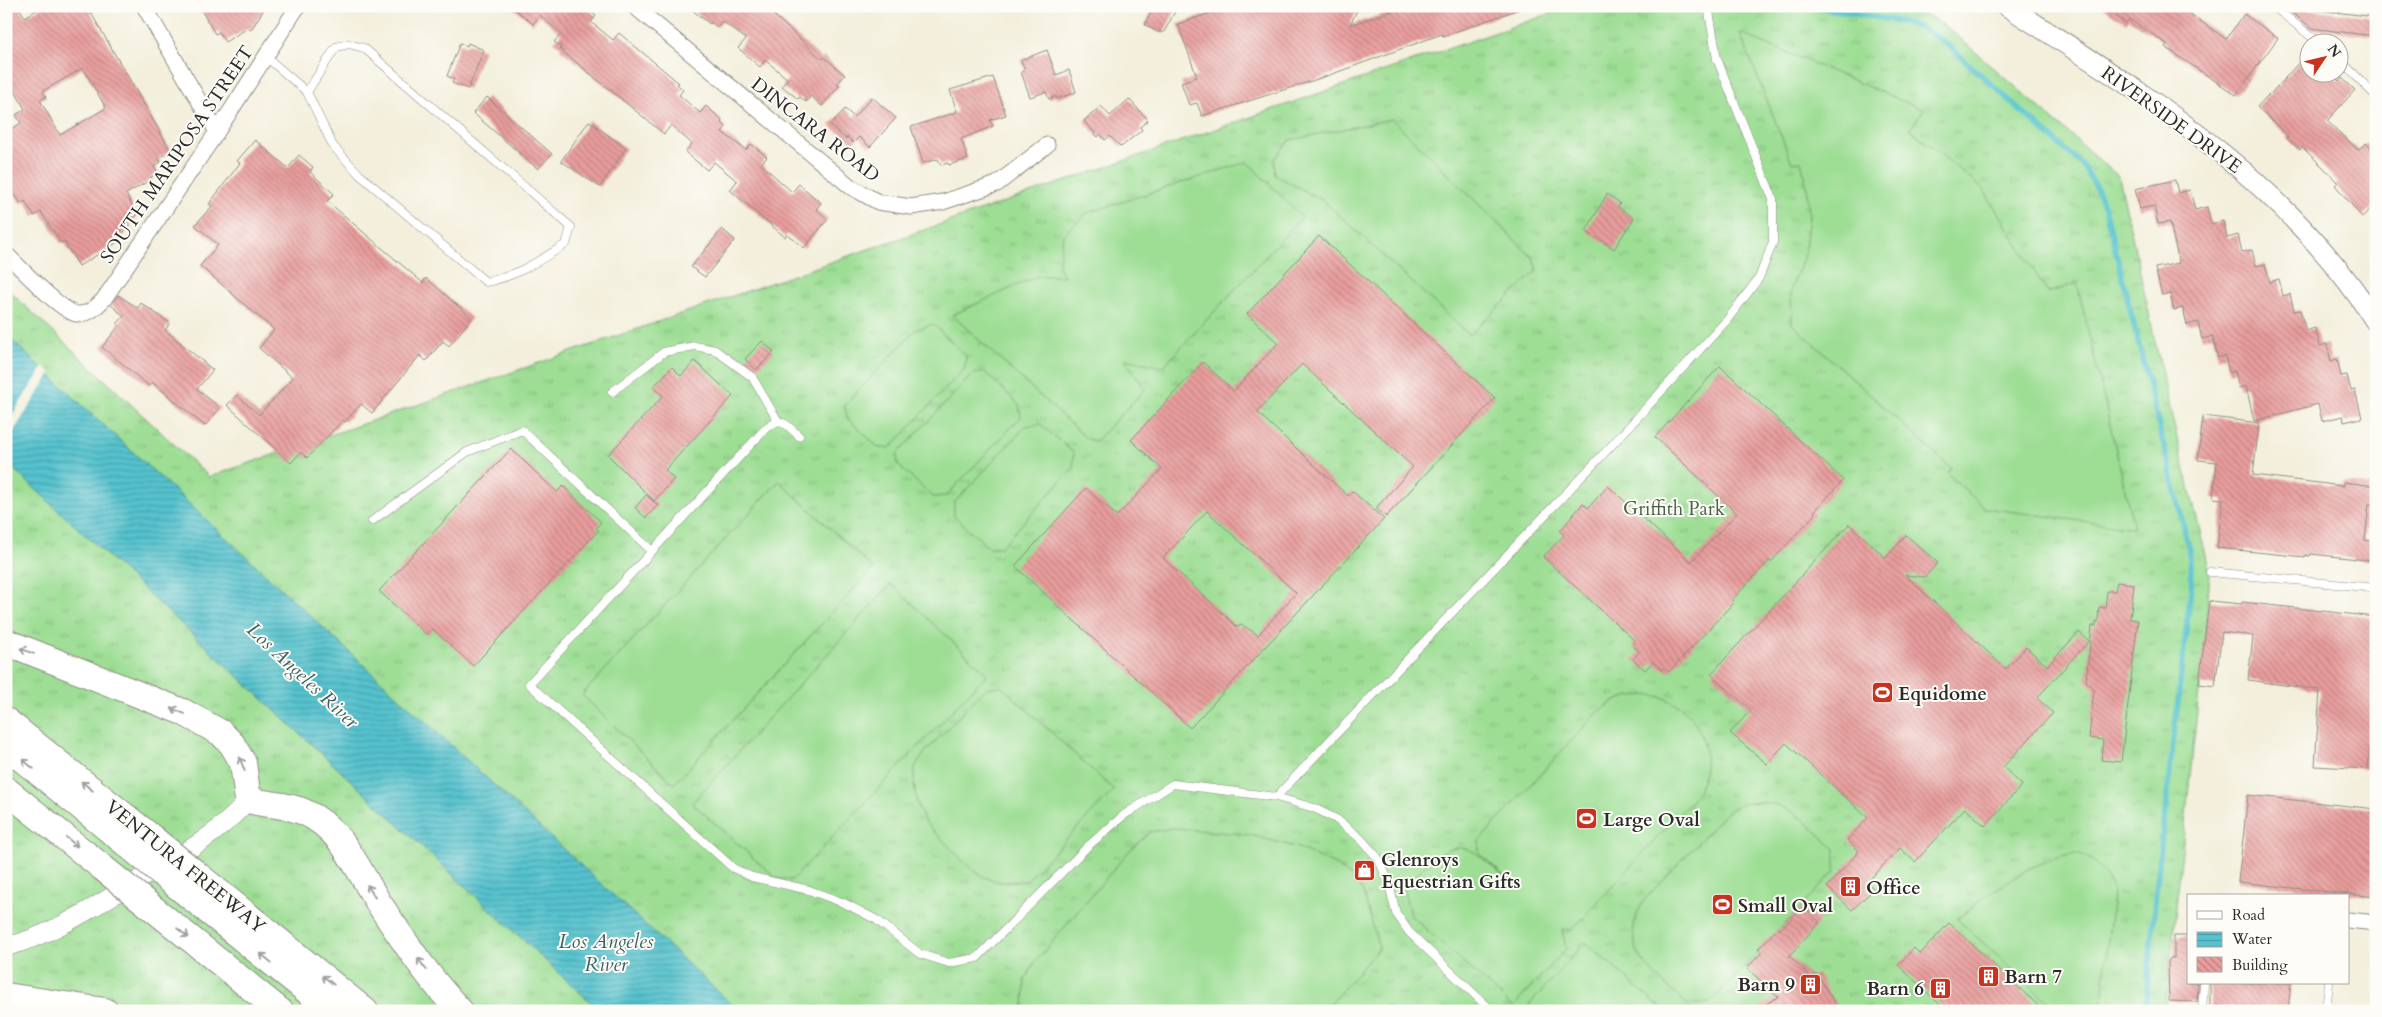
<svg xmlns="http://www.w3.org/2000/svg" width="2382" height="1017" viewBox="0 0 2382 1017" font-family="Cardo,serif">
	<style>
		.grass { fill: url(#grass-tufts); stroke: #648460 }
		.pitch { fill: #9dde94; stroke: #648460 }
		.water { fill: url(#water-rules); stroke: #40767c }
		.pier { fill: #f3efdc }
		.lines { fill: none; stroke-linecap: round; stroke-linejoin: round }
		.stream { stroke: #55c2ce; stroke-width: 5.5 }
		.building { fill: url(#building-back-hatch); fill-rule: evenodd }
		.service-casing { stroke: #8f8d84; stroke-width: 9 }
		.minor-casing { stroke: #8f8d84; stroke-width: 17 }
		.tertiary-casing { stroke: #8f8d84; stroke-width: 19 }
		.secondary-casing { stroke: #8f8d84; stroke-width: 22 }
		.motorway-casing { stroke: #8f8d84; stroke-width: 28 }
		.service { stroke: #fff; stroke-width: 8 }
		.minor { stroke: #fff; stroke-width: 15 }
		.tertiary { stroke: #fff; stroke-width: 18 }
		.secondary { stroke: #fff; stroke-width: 20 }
		.motorway { stroke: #fff; stroke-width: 26 }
		.motorway-bridge-casing { stroke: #8f8d84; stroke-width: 28; stroke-linecap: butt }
		.motorway-bridge { stroke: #fff; stroke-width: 26 }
		.oneway { stroke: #a0a0a0 }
		.labels { text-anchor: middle; stroke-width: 4; stroke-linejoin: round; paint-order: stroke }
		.street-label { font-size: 19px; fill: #2b2b2b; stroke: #fdfcf7 }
		.park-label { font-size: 19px; fill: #4d614a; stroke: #fdfcf7 }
		.poi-label { font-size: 19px; font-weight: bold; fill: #2b2b2b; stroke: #fdfcf7; text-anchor: start }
		.water-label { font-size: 20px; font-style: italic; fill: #3a6064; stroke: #fdfcf7 }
	</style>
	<defs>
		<pattern id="grass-tufts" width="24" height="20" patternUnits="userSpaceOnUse" patternTransform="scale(1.25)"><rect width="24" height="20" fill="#9dde94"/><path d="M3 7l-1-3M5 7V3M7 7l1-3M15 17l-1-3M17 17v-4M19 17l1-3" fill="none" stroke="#87bf80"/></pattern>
		<pattern id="water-rules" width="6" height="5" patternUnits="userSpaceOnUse" patternTransform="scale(1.25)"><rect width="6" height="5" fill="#55c2ce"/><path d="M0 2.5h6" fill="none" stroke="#479ea7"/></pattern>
		<pattern id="building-back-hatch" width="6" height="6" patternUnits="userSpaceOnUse" patternTransform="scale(1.25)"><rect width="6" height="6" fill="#e89d9c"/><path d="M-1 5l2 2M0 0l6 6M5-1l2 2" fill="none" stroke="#bc807f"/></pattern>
	</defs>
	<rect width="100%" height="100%" fill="#fdfcf7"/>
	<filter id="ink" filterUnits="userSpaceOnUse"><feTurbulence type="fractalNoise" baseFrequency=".02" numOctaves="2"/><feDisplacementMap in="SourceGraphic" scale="10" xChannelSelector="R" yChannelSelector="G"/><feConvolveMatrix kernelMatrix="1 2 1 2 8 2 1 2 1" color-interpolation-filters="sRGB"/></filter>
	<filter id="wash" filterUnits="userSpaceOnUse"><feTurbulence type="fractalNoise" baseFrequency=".0096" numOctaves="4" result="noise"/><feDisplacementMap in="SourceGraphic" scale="20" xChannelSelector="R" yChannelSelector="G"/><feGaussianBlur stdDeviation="1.12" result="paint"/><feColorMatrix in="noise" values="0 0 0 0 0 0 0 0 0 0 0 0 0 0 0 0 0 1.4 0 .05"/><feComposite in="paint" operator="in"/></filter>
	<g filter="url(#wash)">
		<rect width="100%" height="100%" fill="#f3efdc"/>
		<path class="grass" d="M1572,6H1895L1925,14L1948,28L2119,177L2170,409L2210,572L2205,636L2165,1011H6V288L209,477Z"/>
		<path class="pitch" d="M1740,33L1924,110L1910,129L1983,189L2048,293L2077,283L2134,528L1985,508L1947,473L1951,468L1792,324L1791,289L1804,256L1809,216L1807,187L1801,161L1792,163Z
			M1392,119L1533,258L1537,271L1469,335L1324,201L1275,175L1274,159L1290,140Z
			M1247,162L1302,217L1163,367L1125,359L1145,389L1096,441L1087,439L952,315L1038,276H1064L1058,267L1063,235L1087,213Z
			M933,324L966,356L965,368L890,448H879L847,418L845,405L915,330Z
			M985,372L1019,405L1021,417L946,496L933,497L898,465L897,454L973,374Z
			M1040,424L1074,453L1073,468L1001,547H988L954,516V503L1026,426Z
			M779,481L873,568L674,784L582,695Z
			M891,584L987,674L792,880L776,878L692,803Z
			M1001,686L1114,790L1026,881L1002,882L984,877L969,867L925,822L917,803L914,784L915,767L926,751L986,688Z
			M1629,696C1639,696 1652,694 1661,697C1705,712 1716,759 1695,797L1572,930L1562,929L1566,949L1513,1007L1410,915L1404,889C1423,868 1449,832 1480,856C1493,866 1505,879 1518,889L1479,853V841L1597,713L1613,702Z
			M1759,802C1793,803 1811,828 1835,849V871L1710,1003L1687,1004C1654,974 1613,948 1645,899L1728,811L1741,804Z
			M1173,828L1251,835L1299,848L1337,866L1356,881L1363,892L1379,948L1324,1011H1024L1025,980L1035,962L1129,851L1150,832Z
			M2077,853C2095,858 2108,875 2113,893L2101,1011H2058L1957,919C1993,891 2031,859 2077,853Z
			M1585,942L1664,1011H1524Z"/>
		<path class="water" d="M6,335L739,1011H600L6,462Z"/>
		<path class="pier" d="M44,366L51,373L6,443V425Z"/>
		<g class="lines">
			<path class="stream" d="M1810,6L1903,22L1921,28L1942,40L2081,164L2093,182L2105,208L2188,543L2192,580L2156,890L2145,1011"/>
		</g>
		<g id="blocks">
			<path class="building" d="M6,6H18L25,17L43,6H87L171,151L158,158L161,162L154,166L158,173L151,177L152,179L126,194L137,215L115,244L79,266L64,242L61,243L41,212L34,216L25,201L21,204L6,180V132L21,123L16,115L25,109L6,75ZM83,68L106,108L60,135L40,100L46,97L43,91Z
				M199,6H266L251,30L248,28L225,42L219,32L215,34Z
				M511,6H584L596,16L591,22L613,40L619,33L679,83L677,84L683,90L679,95L700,113L706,106L722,120L721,122L726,127L722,132L746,150L751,144L767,157L761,164L792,192L799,184L821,203L816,209L828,219L804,248L787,234L785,237L730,190L737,181L714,162L707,170L685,152L692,144L671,125L664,134L560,49L561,47L554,42L561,34L540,15L533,24Z
				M687,6H764L822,59L824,57L845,75L837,84L840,85L822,106L811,96L806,102L800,97L798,99L782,86L788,79L765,60L760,67L738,48L746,39L722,21L717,27L711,22L710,24Z
				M1154,6H1178L1164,32H1158L1145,25Z
				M1231,6H1359L1350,25L1396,10L1395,6H1522V8L1443,36L1442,34L1324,77L1202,116L1197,103L1189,105L1181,82L1197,77L1178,24Z
				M2100,6H2179L2226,39L2244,14L2278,38L2236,95L2165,47L2167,44L2129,19L2126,23Z
				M2283,6L2376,17L2374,36L2310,28L2309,26Z
				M460,43L467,46L468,43L484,50L468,89L452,83L454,79L447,76Z
				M1047,50L1056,75L1069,70L1076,92L1057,99L1056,96L1049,99L1046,92L1030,97L1021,72L1025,71L1021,60Z
				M2310,50V72H2329L2339,81L2342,78L2355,90L2327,121L2358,150L2366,143L2376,155V204L2362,217L2335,185L2338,183L2323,167L2302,147L2300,150L2286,138L2288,136L2257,107L2268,95L2269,96Z
				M993,77L1006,115L990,120L993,126L961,139L968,159L949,165L948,163L941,165L938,159L923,163L911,127L957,112L950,90Z
				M487,97L552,154L538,169L473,113Z
				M872,97L896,118L870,147L859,137L853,143L847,137L846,139L830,125L845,109L854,117Z
				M1129,99L1148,120L1140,127L1142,130L1121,147L1110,136L1105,140L1100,134L1098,137L1084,121L1101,106L1110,116Z
				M589,121L626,148L600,187L561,161Z
				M255,140L288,168L299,155L313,167L310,172L334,194L327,201L423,283L426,278L472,318L449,346L443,341L426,361L420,355L372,413L361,404L345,422L343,420L307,458L301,452L291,463L227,405L237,395L259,415L293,378L259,348L274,330L200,266L218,245L195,225L212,206L209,204L240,163L237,161Z
				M2175,180L2178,193L2190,190L2195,210L2207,207L2211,224L2223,221L2227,238L2238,235L2242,252L2252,250L2256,266L2265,264L2270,282L2279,279L2283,296L2290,294L2294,311L2300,310L2306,331L2315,328L2320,346L2327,344L2331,361L2337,359L2341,376L2347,375L2351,391L2355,390L2362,418L2344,422L2343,416L2322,421L2318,404L2254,421L2246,386L2239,388L2235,371L2229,373L2225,356L2218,358L2213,336L2202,339L2198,322L2187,325L2183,308L2174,310L2170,293L2162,295L2155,268L2179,263L2170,222L2158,224L2154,206L2140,209L2135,189Z
				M1607,194L1620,203L1618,207L1634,218L1614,249L1586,231Z
				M722,229L735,240L705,277L691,267Z
				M1319,236L1495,398L1386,517L1376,508L1413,467L1302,364L1257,412L1348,496L1352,491L1384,519L1190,728L1015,566L1086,488L1117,516L1162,469L1131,440L1203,362L1234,391L1278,343L1247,314ZM1207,511L1296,593L1258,635L1242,625L1237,627L1163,558Z
				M118,295L138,308L141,303L170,323L165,330L213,370L197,389L220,408L205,426L152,382L149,386L102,347L119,326L117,324L124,316L111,305Z
				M762,341L774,352L756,370L745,359Z
				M695,361L733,396L665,470L674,479L654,501L608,455L663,396L653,387L672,367L681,376Z
				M1720,366L1843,480L1814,512L1815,514L1771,562L1769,561L1732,600L1734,602L1669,672L1663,668L1662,670L1653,662L1645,670L1633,659L1639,652L1632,645L1635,641L1543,557L1564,535L1560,531L1583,503L1588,508L1608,486L1691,562L1737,513L1655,437Z
				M2203,416L2259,423L2253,475L2343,486V482L2376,486V505L2369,504L2365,540L2376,542V561L2311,554L2310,556L2305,555V557L2217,548L2223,499L2213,498L2217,462L2198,460Z
				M511,449L557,492L563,486L601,522L596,528L599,530L473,666L433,629L427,635L379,591Z
				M646,495L658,505L646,518L635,508Z
				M1849,524L1886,558L1906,535L1938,563L1925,577L1905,575L2006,669L2026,647L2047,666L2079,632L2089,641L2037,698L2053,713L2003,767L2022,785L1985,826L1965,808L1915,862L1900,848L1867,882L1874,889L1852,910L1827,887L1859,851L1847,840L1868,818L1786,743L1767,764L1730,733L1751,710L1711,674Z
				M2117,582L2134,584L2130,619L2138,620L2121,762L2101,760L2103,740L2089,738L2094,689L2086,681L2092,626H2096V622H2098L2099,607L2105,608L2107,591H2115Z
				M2209,601L2242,604V602L2376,617V666L2368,769L2315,766L2320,690L2248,680L2253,636L2222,632L2215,686L2199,684Z
				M2248,795L2376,809V897L2238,882Z
				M1803,906L1820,922L1789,956L1811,977L1817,974L1840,1011H1754L1778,997L1747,968L1762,952L1758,949L1778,928L1780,930Z
				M1949,923L2044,1011H1947L1898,965L1914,948L1920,954Z
				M2174,936H2188V983H2198L2197,1002L2169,1001L2168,962L2170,958H2174Z
				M2210,983H2291L2288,1011H2210Z"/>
		</g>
	</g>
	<g filter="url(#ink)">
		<use href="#blocks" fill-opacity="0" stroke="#8f8d84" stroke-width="1"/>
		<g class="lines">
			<defs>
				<path id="service" d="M2273,6L2318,42
					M265,56L307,92L333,146L360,175L486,282C516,277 540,260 566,244L571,227L364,48L349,44L336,47L307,92
					M2340,60L2376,96
					M612,392L664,352L695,346L715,350L752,377L778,421
					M799,436L787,425L778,421L766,428L529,684L733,868L752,877L809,890L844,903L877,920L920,954L949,963L977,958L1087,847L1124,815L1173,784L1276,797L1612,445L1727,320L1759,278L1773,242V199L1717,59L1708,6
					M372,521L467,452L522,430L652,551
					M2210,572L2376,588
					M1276,797L1314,808L1336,819L1360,838L1378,858L1388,880L1396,913L1409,932L1492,1011
					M2202,1011L2204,983
					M2326,1011L2329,983"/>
				<path id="minor" d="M144,6L217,132
					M634,6L851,187L878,202L911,207L943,202L997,184L1047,145
					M6,254C20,267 61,312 77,314C89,315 97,306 104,299L217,132L298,6
					M2348,920L2376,923"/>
				<path id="tertiary" d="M6,947C55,934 97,905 140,879C177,857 220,834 248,800"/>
				<path id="secondary" d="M2007,6C2148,97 2283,177 2376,322"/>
				<path id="motorway" d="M6,642L183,712L221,733L232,744L243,763L248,800C266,805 287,804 304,812C344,829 359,874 382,908C405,943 430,980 460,1011
					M6,721L152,838
					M6,746L134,850
					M6,790L103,868
					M194,872L365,1011
					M176,885L332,1011
					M145,902L280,1011
					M6,996L105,1011"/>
			</defs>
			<use href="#service" class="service-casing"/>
			<use href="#minor" class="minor-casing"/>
			<use href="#tertiary" class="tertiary-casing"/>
			<use href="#secondary" class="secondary-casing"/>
			<use href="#motorway" class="motorway-casing"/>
			<use href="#service" class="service"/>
			<use href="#minor" class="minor"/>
			<use href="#tertiary" class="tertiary"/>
			<use href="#secondary" class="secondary"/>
			<use href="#motorway" class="motorway"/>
			<defs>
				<path id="motorway-bridge" d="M152,838L194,872
					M134,850L176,885
					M103,868L145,902"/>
			</defs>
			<use href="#motorway-bridge" class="motorway-bridge-casing"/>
			<use href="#motorway-bridge" class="motorway-bridge"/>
		</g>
		<defs><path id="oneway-shaft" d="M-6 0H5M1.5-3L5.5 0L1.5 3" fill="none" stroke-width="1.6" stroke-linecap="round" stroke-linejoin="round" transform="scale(1.25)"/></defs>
		<g class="oneway">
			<use href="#oneway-shaft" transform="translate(27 651) rotate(-158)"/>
			<use href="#oneway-shaft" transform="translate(178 711) rotate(-157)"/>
			<use href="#oneway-shaft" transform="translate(28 764) rotate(-141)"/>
			<use href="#oneway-shaft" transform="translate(242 764) rotate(-111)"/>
			<use href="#oneway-shaft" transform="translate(87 786) rotate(-141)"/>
			<use href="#oneway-shaft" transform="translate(72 842) rotate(39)"/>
			<use href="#oneway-shaft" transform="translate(371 891) rotate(-121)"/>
			<use href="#oneway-shaft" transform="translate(183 933) rotate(39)"/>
			<use href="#oneway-shaft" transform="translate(266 958) rotate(-141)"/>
			<use href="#oneway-shaft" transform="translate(422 964) rotate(-127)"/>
			<use href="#oneway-shaft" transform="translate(328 980) rotate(-141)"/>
		</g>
	</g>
	<defs>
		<symbol id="stadium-square" viewBox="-11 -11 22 22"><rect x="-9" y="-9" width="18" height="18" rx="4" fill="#c8321e" stroke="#fdfcf7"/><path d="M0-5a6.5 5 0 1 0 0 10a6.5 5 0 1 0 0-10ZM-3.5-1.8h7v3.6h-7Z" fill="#fff"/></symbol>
		<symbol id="shop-square" viewBox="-11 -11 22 22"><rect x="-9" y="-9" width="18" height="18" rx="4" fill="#c8321e" stroke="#fdfcf7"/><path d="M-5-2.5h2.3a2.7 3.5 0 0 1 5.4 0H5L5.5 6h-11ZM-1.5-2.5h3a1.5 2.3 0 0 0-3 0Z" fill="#fff"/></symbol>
		<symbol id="building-square" viewBox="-11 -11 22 22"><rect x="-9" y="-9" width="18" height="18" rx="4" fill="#c8321e" stroke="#fdfcf7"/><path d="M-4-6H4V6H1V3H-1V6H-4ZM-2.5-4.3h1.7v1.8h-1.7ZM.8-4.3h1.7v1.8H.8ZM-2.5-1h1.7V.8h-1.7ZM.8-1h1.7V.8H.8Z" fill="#fff"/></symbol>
	</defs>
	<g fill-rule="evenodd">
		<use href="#stadium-square" x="1870" y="680" width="25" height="25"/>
		<use href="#stadium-square" x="1574" y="806" width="25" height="25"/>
		<use href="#shop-square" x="1352" y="858" width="25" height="25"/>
		<use href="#building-square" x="1838" y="874" width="25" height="25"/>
		<use href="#stadium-square" x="1710" y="892" width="25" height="25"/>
		<use href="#building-square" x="1976" y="964" width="25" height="25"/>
		<use href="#building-square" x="1798" y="972" width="25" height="25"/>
		<use href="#building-square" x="1928" y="976" width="25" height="25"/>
	</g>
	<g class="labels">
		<g class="street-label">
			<text transform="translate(2172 119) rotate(36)" y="7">RIVERSIDE DRIVE</text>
			<text transform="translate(816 129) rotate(38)" y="7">DINCARA ROAD</text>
			<text transform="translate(176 154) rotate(-56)" y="7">SOUTH MARIPOSA STREET</text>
			<text transform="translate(186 866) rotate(39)" y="7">VENTURA FREEWAY</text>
		</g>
		<g class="park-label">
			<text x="1674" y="515">Griffith Park</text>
		</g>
		<g class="poi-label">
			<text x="1898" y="700">Equidome</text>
			<text x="1603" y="826">Large Oval</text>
			<text x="1381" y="866">Glenroys<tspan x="1381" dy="22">Equestrian Gifts</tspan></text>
			<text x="1866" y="894">Office</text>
			<text x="1738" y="912">Small Oval</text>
			<text x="2004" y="983">Barn 7</text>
			<text x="1795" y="991" text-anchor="end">Barn 9</text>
			<text x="1924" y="995" text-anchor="end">Barn 6</text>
		</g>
		<g class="water-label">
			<text transform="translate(303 675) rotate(43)" y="7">Los Angeles River</text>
			<text x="606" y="948">Los Angeles<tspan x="606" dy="23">River</tspan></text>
		</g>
	</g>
	<rect width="2382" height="1017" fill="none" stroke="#fdfcf7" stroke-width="25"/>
	<rect x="2187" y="894" width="162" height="90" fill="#fdfcf7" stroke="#a9a8a5"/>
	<rect x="2197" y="911" width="25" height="8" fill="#ffffff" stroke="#a9a8a5"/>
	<text x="2232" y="920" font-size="15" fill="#2b2b2b">Road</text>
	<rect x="2197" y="932" width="25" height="15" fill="url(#water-rules)" stroke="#a9a8a5"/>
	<text x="2232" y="944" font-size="15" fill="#2b2b2b">Water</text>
	<rect x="2197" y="957" width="25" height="15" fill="url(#building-back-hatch)" stroke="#a9a8a5"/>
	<text x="2232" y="970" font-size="15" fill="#2b2b2b">Building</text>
	<g transform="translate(2324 58) rotate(55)"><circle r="24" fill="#fdfcf7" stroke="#a9a8a5"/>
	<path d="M0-4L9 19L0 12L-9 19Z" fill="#c8321e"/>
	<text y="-8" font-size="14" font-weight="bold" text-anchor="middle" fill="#2b2b2b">N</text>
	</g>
</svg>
